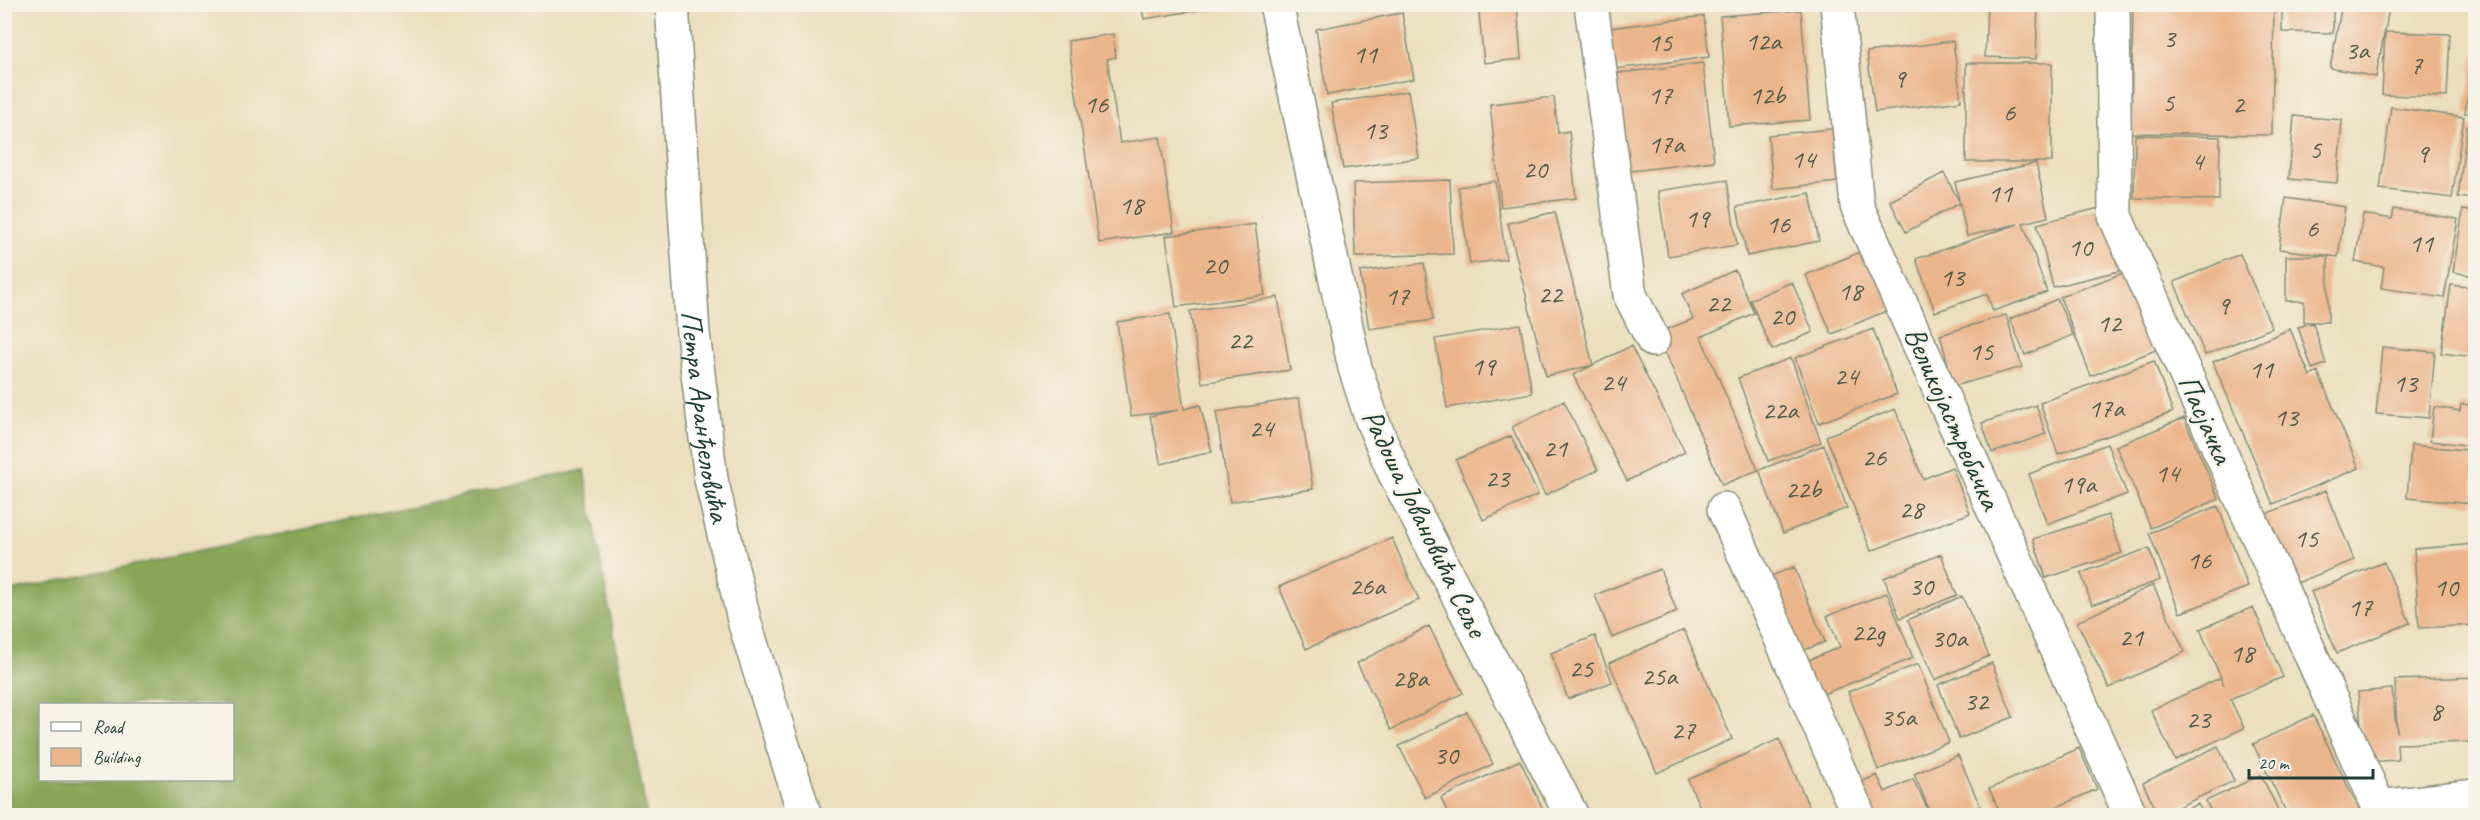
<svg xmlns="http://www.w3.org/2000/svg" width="2480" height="820" viewBox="0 0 2480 820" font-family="Caveat,sans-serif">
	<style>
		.forest { fill: #89a659; stroke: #547246; stroke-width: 1.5; fill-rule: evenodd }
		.building { fill: #ecb68c }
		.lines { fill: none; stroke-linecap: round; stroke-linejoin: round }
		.minor-casing { stroke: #868e79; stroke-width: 36 }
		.minor { stroke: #fff; stroke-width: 33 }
		.labels { text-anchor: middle; stroke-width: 4.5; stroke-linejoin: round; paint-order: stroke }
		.number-label { font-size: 27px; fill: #525b4a }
		.street-label { font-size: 30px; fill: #1f3d34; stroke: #f7f3e8 }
	</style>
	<rect width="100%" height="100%" fill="#f7f3e8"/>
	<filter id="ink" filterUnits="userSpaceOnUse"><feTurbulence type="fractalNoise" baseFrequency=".0167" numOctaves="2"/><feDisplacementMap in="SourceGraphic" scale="12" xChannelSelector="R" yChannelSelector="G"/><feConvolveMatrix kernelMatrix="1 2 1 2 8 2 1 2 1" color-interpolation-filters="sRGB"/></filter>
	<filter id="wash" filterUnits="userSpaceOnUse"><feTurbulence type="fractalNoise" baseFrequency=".008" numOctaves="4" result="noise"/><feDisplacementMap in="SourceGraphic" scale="24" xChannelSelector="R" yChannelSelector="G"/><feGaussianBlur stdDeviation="1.35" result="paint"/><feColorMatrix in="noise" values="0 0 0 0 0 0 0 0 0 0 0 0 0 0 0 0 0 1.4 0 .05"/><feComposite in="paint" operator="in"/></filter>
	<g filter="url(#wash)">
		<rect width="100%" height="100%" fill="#ecdfbe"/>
		<path class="forest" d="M584,470L647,815H5V592ZM40,704H232V780H40Z"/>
		<g id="blocks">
			<path class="building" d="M1141,4H1224V6L1144,19Z
				M1478,4H1517L1521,59L1484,63Z
				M1987,4H2038L2036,59L1985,57Z
				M2133,4L2274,5L2272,135L2131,133Z
				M2282,4H2333V33L2282,32Z
				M2342,4H2390L2376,77L2330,68Z
				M1621,5H1648V6L1621,10Z
				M1801,10L1810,120L1729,126L1720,16Z
				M1402,13L1414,79L1327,95L1316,29Z
				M1704,16L1709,57L1615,69L1610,28Z
				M2385,32L2450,34L2447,97L2382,95Z
				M1113,34L1116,57L1107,59L1120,143L1160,137L1174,232L1099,243L1068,41Z
				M1953,41L1961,101L1875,112L1867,52Z
				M2474,55H2475V114L2465,113Z
				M1703,63L1714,161L1623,172L1611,74Z
				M1966,63H2052V162H1966Z
				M1408,91L1419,158L1343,169L1331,103Z
				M1554,97L1558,133L1569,131L1576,198L1501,207L1490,104Z
				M2391,107L2464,117L2452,198L2380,189Z
				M2294,116L2342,120L2337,183L2289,179Z
				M2467,126L2475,128V199L2458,197Z
				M1832,129L1837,182L1773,189L1768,135Z
				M2135,135L2220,137L2219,200L2134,198Z
				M2036,163L2048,217L2023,223L2047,292L1993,311L1987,294L1935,312L1916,259L2018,224L1967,236L1955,182Z
				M1944,173L1960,203L1906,232L1890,201Z
				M1450,180L1453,254L1355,257L1353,183Z
				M1727,180L1737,245L1668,256L1658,191Z
				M1495,181L1506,259L1470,264L1458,187Z
				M1810,193L1819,241L1747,256L1737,207Z
				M2286,198L2345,207L2338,257L2279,249Z
				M2107,206L2123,270L2053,287L2037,224Z
				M2394,209L2458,219L2444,298L2381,288L2384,267L2355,262L2363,214L2392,219Z
				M2463,210L2475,212V276L2453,272Z
				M1555,212L1593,365L1631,346L1685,452L1627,481L1573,375L1593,365L1546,376L1508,223Z
				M1255,224L1265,295L1176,307L1166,236Z
				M1867,249L1893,308L1832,334L1806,275Z
				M2240,254L2272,328L2205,355L2174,282Z
				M2286,256H2328V322H2304V301H2286Z
				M1424,263L1433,320L1369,329L1360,272Z
				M1735,270L1754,313L1701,337L1758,470L1722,485L1657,333L1693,319L1682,294Z
				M2128,271L2158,349L2091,376L2060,297Z
				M1792,282L1813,332L1772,350L1750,300Z
				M2451,285L2475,288V357L2441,353Z
				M1278,297L1290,370L1202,383L1190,311Z
				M2057,299L2073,335L2025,355L2010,319Z
				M1170,314L1184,409L1200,405L1212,452L1161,464L1150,416L1179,410L1131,416L1117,322Z
				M2006,315L2022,367L1954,386L1940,335Z
				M2313,323L2326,364L2312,369L2298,327Z
				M1520,324L1532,393L1447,408L1435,339Z
				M1873,329L1897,394L1819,423L1795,358Z
				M2290,329L2310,376L2318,372L2359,468L2273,504L2213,362Z
				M2382,347L2435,352L2429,418L2376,414Z
				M1791,358L1821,442L1768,461L1738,378Z
				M2154,361L2173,412L2058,454L2040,403Z
				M1299,398L1313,489L1230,502L1216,412Z
				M1564,401L1598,470L1545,495L1512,427Z
				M2461,404L2475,406V446L2430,441L2434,407L2460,411Z
				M2036,405L2046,434L1992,453L1982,423Z
				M1895,409L1923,479L1952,467L1970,513L1871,551L1826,436Z
				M2184,418L2219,499L2151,528L2116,446Z
				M1511,436L1538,495L1483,520L1456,460Z
				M2107,444L2127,494L2047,524L2029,474Z
				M1824,445L1847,508L1783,533L1759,470Z
				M2411,445L2475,451L2473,504L2407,498Z
				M2326,490L2354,560L2287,587L2258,517Z
				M2218,506L2248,587L2180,613L2149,533Z
				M2108,515L2122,553L2046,578L2033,539Z
				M1392,538L1419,600L1306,649L1279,587Z
				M2475,544V625L2419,628L2414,549Z
				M2149,548L2160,580L2092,605L2081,573Z
				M1941,554L1957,595L1900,618L1884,578Z
				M2384,562L2410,623L2337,653L2311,592Z
				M1794,567L1825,642L1792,655L1761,580Z
				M1660,569L1677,612L1612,638L1595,595Z
				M2153,585L2185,652L2109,688L2077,622Z
				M1887,593L1913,658L1811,699L1797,665L1840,647L1827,616Z
				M1962,596L1989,656L1935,680L1908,620Z
				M2253,607L2283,677L2230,699L2244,728L2175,760L2151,710L2220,678L2224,685L2200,629Z
				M1429,626L1463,693L1391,730L1357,663Z
				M1684,630L1732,739L1657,773L1609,663Z
				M1595,636L1612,682L1568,699L1551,653Z
				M1992,663L2013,717L1959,739L1938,685Z
				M1918,664L1949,742L1878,770L1848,692Z
				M2475,677V742L2397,744L2398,760L2364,762L2358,692L2392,689L2397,733L2395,680Z
				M1467,712L1493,764L1425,798L1399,746Z
				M2313,715L2359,809L2345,816H2288L2253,744Z
				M1779,739L1810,809L1795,816H1704L1688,780Z
				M2218,746L2234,781L2159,816L2143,783Z
				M2079,748L2097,789L2037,816H2002L1989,789Z
				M1958,755L1984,815L1932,816L1914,774Z
				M1520,760L1546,816H1449L1441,798Z
				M1877,775L1885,792L1913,779L1930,814L1864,816L1850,787Z
				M2261,775L2281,816H2213L2206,801Z
				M2198,804L2204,816H2172Z"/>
		</g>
	</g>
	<g filter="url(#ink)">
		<use href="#blocks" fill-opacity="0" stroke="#868e79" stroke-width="1.5"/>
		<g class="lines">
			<defs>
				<g id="minor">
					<path id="s1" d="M672,4L693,333L711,479L745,624L805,816"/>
					<path d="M1276,4L1355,368L1372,420L1394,472L1572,816"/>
					<path d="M1591,4L1630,295L1653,340"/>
					<path d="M1837,4L1857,206L2131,816"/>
					<path d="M2113,4L2115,216L2383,816"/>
					<path d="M1724,509L1859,816"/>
					<path d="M2379,807L2476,796"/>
				</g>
			</defs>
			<use href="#minor" class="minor-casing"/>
			<use href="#minor" class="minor"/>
		</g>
	</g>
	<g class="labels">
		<g class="number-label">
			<text x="2169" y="47">3</text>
			<text x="1763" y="50">12a</text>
			<text x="1660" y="51">15</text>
			<text x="2357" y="59">3a</text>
			<text x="1365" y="63">11</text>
			<text x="2416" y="74">7</text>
			<text x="1899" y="87">9</text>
			<text x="1660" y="104">17</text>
			<text x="1767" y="104">12b</text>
			<text x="2168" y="111">5</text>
			<text x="1096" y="113">16</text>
			<text x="2238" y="113">2</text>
			<text x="2009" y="121">6</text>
			<text x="1375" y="139">13</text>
			<text x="1666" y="153">17a</text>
			<text x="2315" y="158">5</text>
			<text x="2422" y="162">9</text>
			<text x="1803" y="168">14</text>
			<text x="2197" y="170">4</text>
			<text x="1535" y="178">20</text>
			<text x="2000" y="202">11</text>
			<text x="1131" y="214">18</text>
			<text x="1697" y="227">19</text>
			<text x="1778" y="233">16</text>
			<text x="2312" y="237">6</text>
			<text x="2421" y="252">11</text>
			<text x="2080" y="256">10</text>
			<text x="1215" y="274">20</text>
			<text x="1952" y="286">13</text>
			<text x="1850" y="300">18</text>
			<text x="1550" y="303">22</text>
			<text x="1397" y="305">17</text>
			<text x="1718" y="312">22</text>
			<text x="2223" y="314">9</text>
			<text x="1782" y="325">20</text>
			<text x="2109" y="332">12</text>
			<text x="1240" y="349">22</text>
			<text x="1981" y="360">15</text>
			<text x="1483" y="375">19</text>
			<text x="2261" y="378">11</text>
			<text x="1846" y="385">24</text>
			<text x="1613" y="391">24</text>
			<text x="2405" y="392">13</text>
			<text x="2106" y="417">17a</text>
			<text x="1780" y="419">22a</text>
			<text x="2286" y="426">13</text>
			<text x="1261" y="437">24</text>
			<text x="1555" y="457">21</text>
			<text x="1874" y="466">26</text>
			<text x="2167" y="482">14</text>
			<text x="1497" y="487">23</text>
			<text x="2078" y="493">19a</text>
			<text x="1803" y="498">22b</text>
			<text x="1911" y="518">28</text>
			<text x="2306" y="547">15</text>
			<text x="2199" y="569">16</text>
			<text x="1367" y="595">26a</text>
			<text x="1921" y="595">30</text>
			<text x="2446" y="596">10</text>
			<text x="2360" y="616">17</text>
			<text x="1868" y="641">22g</text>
			<text x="2131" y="646">21</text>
			<text x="1949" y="647">30a</text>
			<text x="2242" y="662">18</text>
			<text x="1581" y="677">25</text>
			<text x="1659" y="685">25a</text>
			<text x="1410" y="687">28a</text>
			<text x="1976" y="710">32</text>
			<text x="2436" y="720">8</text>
			<text x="1898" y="726">35a</text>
			<text x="2198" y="728">23</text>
			<text x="1683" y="739">27</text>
			<text x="1446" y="764">30</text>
		</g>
		<g class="street-label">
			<text dy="10" stroke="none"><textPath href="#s1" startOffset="414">Петра Аранђеловића</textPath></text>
			<text transform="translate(1953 418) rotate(66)" y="10">Великојастребачка</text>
			<text transform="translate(2206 419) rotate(66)" y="10">Пасјачка</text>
			<text transform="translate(1425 523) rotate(64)" y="10">Радоша Јовановића Сеље</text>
		</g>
	</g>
	<rect width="2480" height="820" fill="none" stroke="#f7f3e8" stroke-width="24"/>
	<rect x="39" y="703" width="195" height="78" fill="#f7f3e8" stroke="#a1aaa0" stroke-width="1.5"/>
	<rect x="51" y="722" width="30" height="9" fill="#ffffff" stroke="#a1aaa0" stroke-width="1.5"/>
	<text x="93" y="733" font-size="18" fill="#1f3d34">Road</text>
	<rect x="51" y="748" width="30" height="18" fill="#ecb68c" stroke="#a1aaa0" stroke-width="1.5"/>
	<text x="93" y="763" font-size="18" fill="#1f3d34">Building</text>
	<path d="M2249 769v9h124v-9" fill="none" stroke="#1f3d34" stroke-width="3"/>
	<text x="2258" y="769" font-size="18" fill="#1f3d34" stroke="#f7f3e8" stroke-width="4.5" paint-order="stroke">20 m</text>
</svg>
